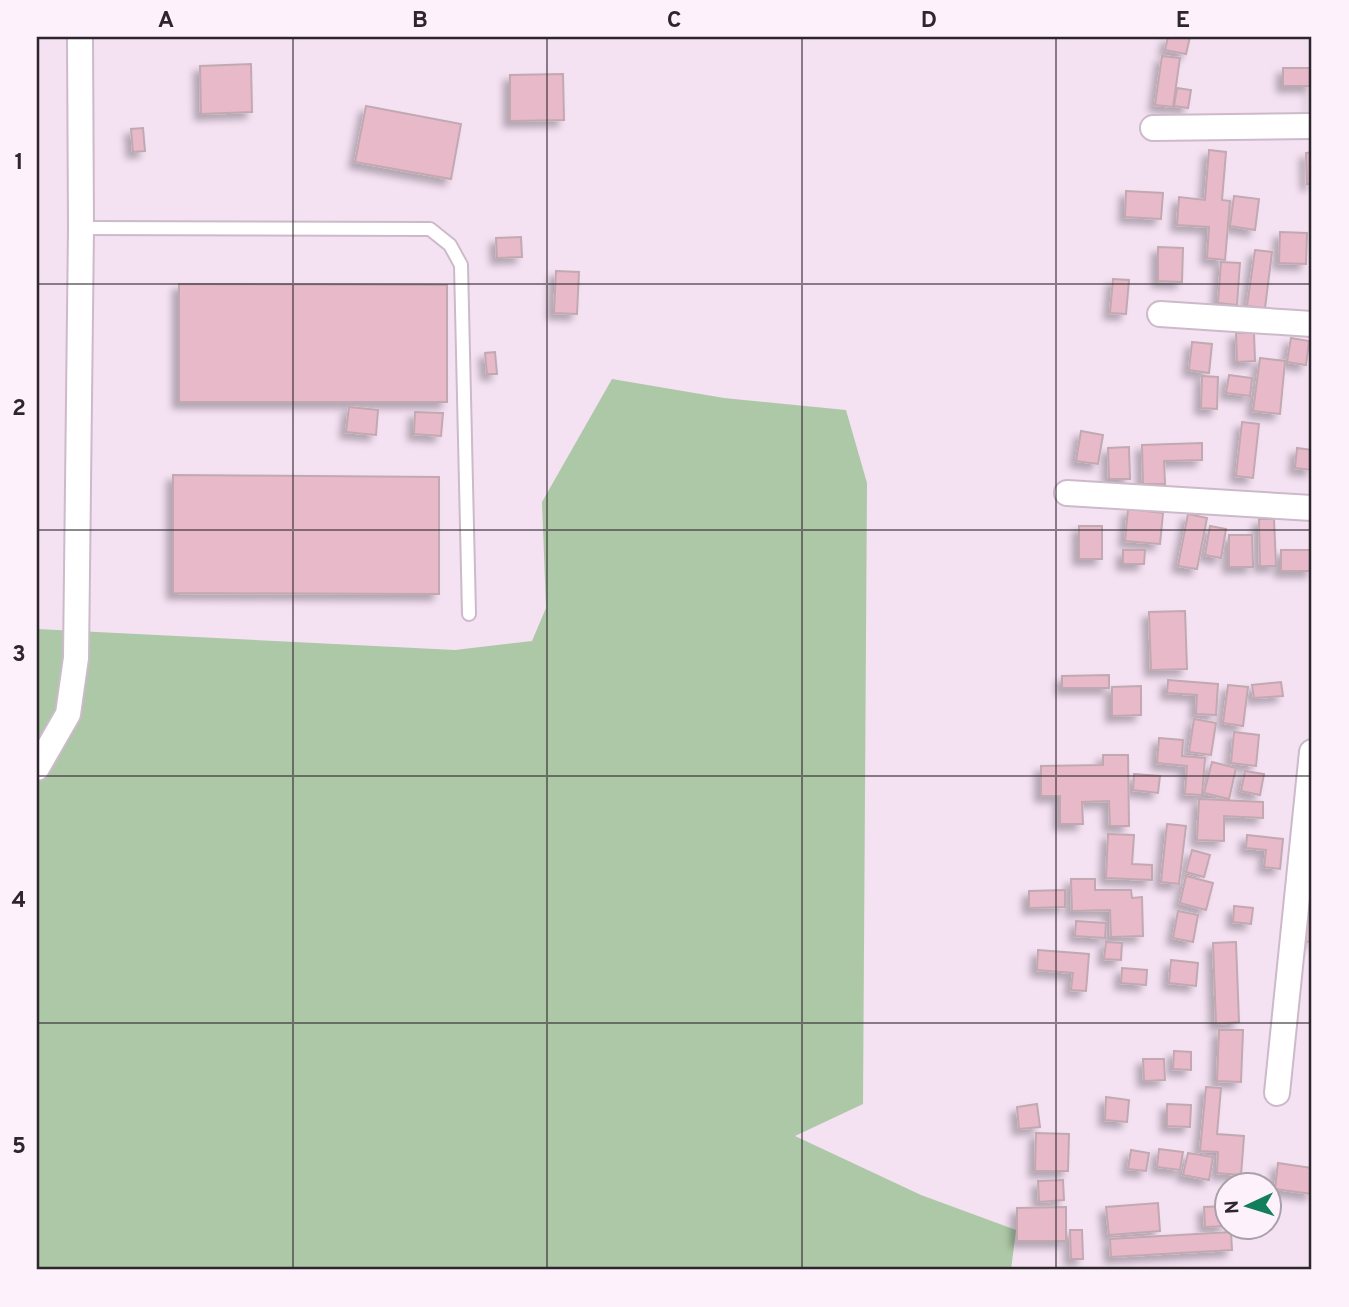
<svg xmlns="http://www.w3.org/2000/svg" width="1349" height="1307" viewBox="0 0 1349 1307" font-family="Overpass,sans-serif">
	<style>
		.green { fill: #adc8a6 }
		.building { fill: #e8bac9; stroke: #c2a9b1; stroke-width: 2; filter: url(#shadow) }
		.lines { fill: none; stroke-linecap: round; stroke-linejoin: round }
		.service-casing { stroke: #ccbaca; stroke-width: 16 }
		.minor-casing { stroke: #ccbaca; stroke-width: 28 }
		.service { stroke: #fff; stroke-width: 12 }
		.minor { stroke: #fff; stroke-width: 24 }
		.grid { fill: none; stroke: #2e262d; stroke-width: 2; stroke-opacity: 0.55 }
		.neatline { fill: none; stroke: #2e262d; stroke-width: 2.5 }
		.grid-label { font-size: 23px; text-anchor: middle; font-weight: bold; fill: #2e262d }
	</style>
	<defs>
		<filter id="shadow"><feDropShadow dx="-6" dy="6" stdDeviation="3.5" flood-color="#0004"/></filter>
	</defs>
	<rect width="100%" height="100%" fill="#f4e1f2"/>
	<path class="green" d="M612,379L724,398L846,410L867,483L863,1104L795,1136L921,1195L1016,1230L1011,1270H37V629L455,650L532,641L546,608L542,502Z"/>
	<path class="building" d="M1168,37H1190L1186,54L1165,50Z
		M1162,56L1180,58L1173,107L1155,105Z
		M251,64L252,112L201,114L200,66Z
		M1283,68H1312V110V86H1283Z
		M563,74L564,120L510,121V75Z
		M1177,88L1191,90L1188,108L1174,106Z
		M366,106L461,124L451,179L355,162Z
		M143,128L145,151L133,152L131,129Z
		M1209,150L1226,152L1222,200L1230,201L1225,260L1207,258L1209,227L1177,225L1179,197L1205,200Z
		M1312,152V184H1307L1306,153Z
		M1126,191L1163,193L1161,219L1125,217Z
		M1234,196L1259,199L1255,230L1230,226Z
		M1280,232L1307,233L1306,264L1279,263Z
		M521,237L522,257L497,258L496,238Z
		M1158,247L1183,248L1182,282L1158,281Z
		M1255,250L1272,252L1265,308L1247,306Z
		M1221,262L1240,263L1237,305L1218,303Z
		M556,271L579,272L577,314L554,313Z
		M1113,279L1129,280L1126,314L1110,313Z
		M179,284L447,285V402H179Z
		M1236,333H1254L1255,361L1237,362Z
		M1291,338L1309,341L1306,365L1287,362Z
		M1192,342L1212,344L1209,373L1189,370Z
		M495,352L497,374H487L485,353Z
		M1260,358L1285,361L1280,414L1253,411Z
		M1229,375L1252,378L1250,396L1226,393Z
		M1202,376L1218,377L1217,409L1201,408Z
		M349,407L378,410L376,435L346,432Z
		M415,412L443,413L441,436L414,434Z
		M1242,422L1259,424L1253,478L1236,476Z
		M1081,431L1103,435L1098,464L1076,461Z
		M1202,443V460L1164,461L1165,484H1143L1142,445Z
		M1129,447L1130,479H1109L1108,448Z
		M1297,448L1312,450V470L1295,468Z
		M173,475L439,477V594L173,593Z
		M1128,509L1163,513L1160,544L1125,541Z
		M1188,514L1207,518L1197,569L1178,566Z
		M1259,519H1274L1276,566H1260Z
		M1079,526H1102V559H1079Z
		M1210,526L1226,529L1221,558L1205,555Z
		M1229,535H1252L1253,567H1229Z
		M1123,550H1145L1144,564H1123Z
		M1281,550H1312V571H1281Z
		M1185,611L1187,669L1151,670L1149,612Z
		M1109,675V688H1062V676Z
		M1168,680L1218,684L1216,715L1196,714L1197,695L1167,693Z
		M1281,682L1283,696L1254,698L1252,685Z
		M1228,685L1248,687L1243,726L1223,723Z
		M1141,686V715L1112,716V687Z
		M1194,719L1216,723L1211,755L1189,752Z
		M1234,732L1259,735L1256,766L1231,763Z
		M1159,738L1183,740L1182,756L1205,758L1202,795L1185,794L1187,766L1157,763Z
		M1103,755H1128L1129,826H1110L1109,801L1082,802L1083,824H1060V796H1041V766L1103,765Z
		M1212,762L1236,768L1229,799L1204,793Z
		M1245,771L1264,774L1260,795L1241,791Z
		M1134,774L1160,776L1158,793L1133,790Z
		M1199,799L1263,802V818L1224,816V841L1197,840Z
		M1167,824L1186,826L1179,884L1161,882Z
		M1108,834L1134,835L1132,864L1152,865V880L1106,878Z
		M1247,835L1283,839L1280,869L1264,867L1266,850L1246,848Z
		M1192,850L1210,855L1204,877L1186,872Z
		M1186,876L1213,883L1206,910L1180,903Z
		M1071,879H1095V890H1131L1132,898L1142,897L1143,936L1111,937L1110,910L1072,911Z
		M1065,890V907L1029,908V891Z
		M1234,906L1253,908L1251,924L1233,922Z
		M1178,911L1198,915L1193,942L1173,938Z
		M1299,920L1312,922V942L1297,941Z
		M1076,921L1106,923L1105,938L1075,936Z
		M1106,942L1122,943L1121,960L1104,959Z
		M1236,942L1239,1022L1216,1024L1213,943Z
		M1038,950L1089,954L1086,991L1071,990L1073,973L1037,970Z
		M1171,960L1198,963L1196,986L1169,983Z
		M1122,968L1147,970L1146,985L1121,983Z
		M1219,1030H1243L1241,1082L1217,1081Z
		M1174,1051L1191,1052V1070L1173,1069Z
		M1143,1059H1164L1165,1080L1144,1081Z
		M1206,1087L1221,1088L1217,1134L1244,1136L1241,1175L1217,1173L1218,1152L1200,1151Z
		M1106,1097L1129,1100L1127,1122L1105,1120Z
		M1037,1104L1040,1127L1019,1129L1017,1107Z
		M1167,1104L1191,1105L1190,1127L1167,1126Z
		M1036,1133L1069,1134L1068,1171H1035Z
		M1159,1149L1183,1152L1180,1170L1157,1167Z
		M1131,1150L1149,1153L1146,1171L1128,1169Z
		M1188,1153L1213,1157L1209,1180L1183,1175Z
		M1278,1163L1312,1168V1194L1275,1189Z
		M1063,1180L1064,1200L1039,1202L1038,1181Z
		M1158,1203L1160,1231L1109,1235L1106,1207Z
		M1226,1206V1226L1205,1227L1204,1207Z
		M1066,1207V1241H1017V1208Z
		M1070,1230H1082L1083,1259H1071Z
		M1231,1232L1232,1250L1111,1257L1110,1239Z"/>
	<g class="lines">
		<defs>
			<path id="service" d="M81,228L430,229L450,245L461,265L469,614"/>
			<path id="minor" d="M1153,128L1312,126
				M1160,314L1312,324
				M1067,493L1312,508
				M37,768L68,714L76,658L81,228L80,37
				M1277,1093L1312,752"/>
		</defs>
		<use href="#service" class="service-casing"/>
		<use href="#minor" class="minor-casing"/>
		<use href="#service" class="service"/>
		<use href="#minor" class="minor"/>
	</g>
	<path class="grid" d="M293,37V1270M547,37V1270M802,37V1270M1056,37V1270M37,284H1312M37,530H1312M37,776H1312M37,1023H1312"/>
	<rect width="1349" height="1307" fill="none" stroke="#fdf1fb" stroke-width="77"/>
	<g transform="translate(1248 1206) rotate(266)"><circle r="33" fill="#fdf1fb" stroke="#aaa0a9" stroke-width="2"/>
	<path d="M0-5L12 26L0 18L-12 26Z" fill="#117f5b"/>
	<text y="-10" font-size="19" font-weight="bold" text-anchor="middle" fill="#2e262d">N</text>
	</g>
	<rect x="38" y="38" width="1272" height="1230" class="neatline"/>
	<g class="grid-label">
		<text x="166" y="27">A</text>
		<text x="420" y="27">B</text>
		<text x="674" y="27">C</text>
		<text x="929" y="27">D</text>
		<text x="1183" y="27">E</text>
		<text x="19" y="169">1</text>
		<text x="19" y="415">2</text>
		<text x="19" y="661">3</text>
		<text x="19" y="907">4</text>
		<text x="19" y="1153">5</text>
	</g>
</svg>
